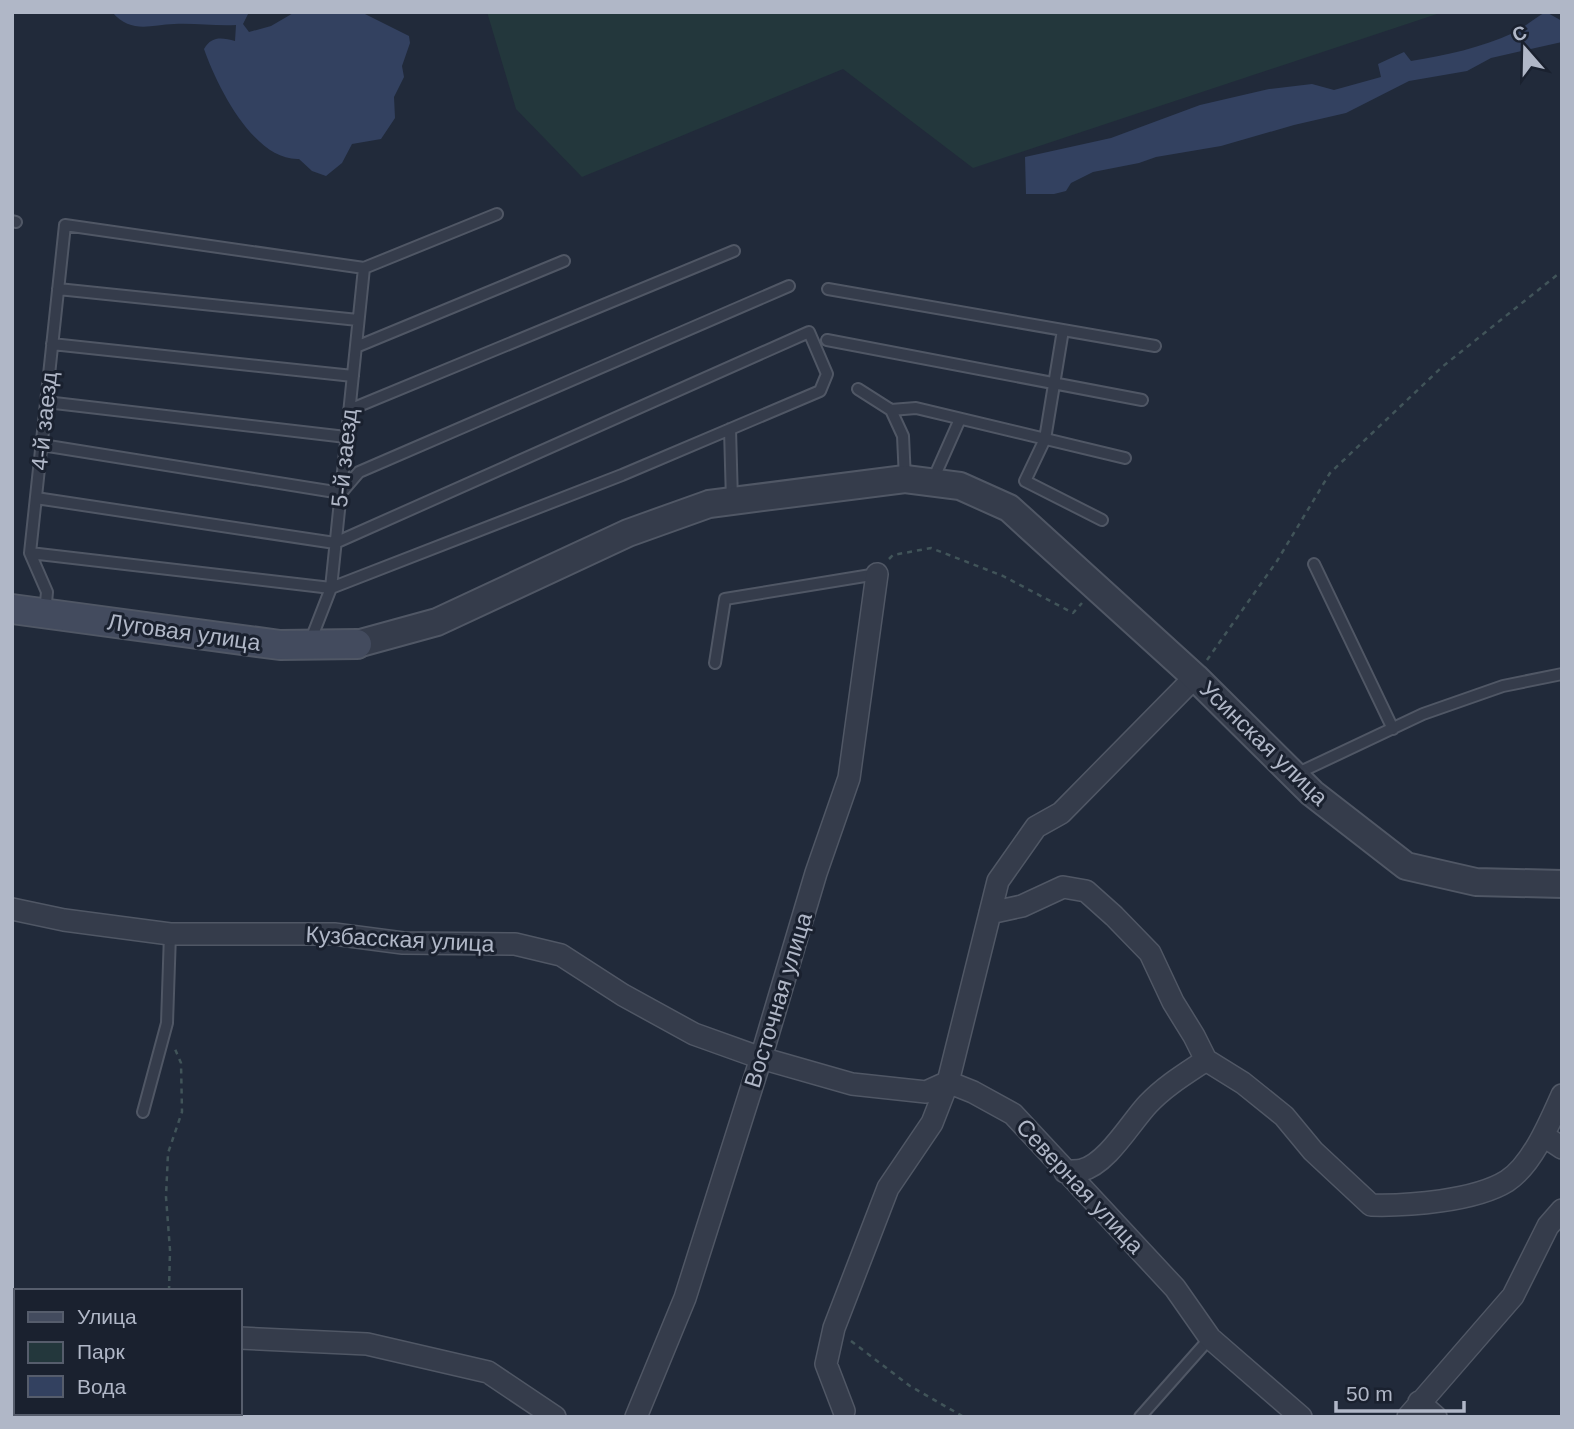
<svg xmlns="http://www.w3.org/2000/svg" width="1574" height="1429" viewBox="0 0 1574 1429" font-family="Arial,sans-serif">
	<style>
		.green { fill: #23373c }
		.water { fill: #334160 }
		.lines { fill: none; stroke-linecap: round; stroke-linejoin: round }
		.service-casing { stroke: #505765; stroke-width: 14 }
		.minor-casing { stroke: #505765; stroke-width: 24 }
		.tertiary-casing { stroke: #505765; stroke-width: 30 }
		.secondary-casing { stroke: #505765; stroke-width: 32 }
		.path { stroke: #415459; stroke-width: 2.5; stroke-dasharray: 5 5; stroke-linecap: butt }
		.service { stroke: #353c4b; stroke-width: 10 }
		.minor { stroke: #353c4b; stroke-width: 21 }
		.tertiary { stroke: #353c4b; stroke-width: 26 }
		.secondary { stroke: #434b5e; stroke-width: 28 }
		.labels { text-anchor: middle; stroke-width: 6; stroke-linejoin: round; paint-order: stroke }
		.street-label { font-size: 23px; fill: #b0b7c7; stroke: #1a212f }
	</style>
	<rect width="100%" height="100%" fill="#212a3a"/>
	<path class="green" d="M487,12H1443L973,168L843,69L582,177L516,109Z"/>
	<path class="water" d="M112,12H249L243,24L249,32L271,26L295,12H361L409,36L410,43L402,66L404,77L394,97L395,118L381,139L352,144L342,163L326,176L312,171L299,159C254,161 217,86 204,49C212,35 223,38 235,41L236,25C215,26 195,23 174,24C150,25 131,34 112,12Z
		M1546,12L1562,21V42L1491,58L1467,71L1409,81L1346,113L1294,125L1221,146L1156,157L1139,163L1093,172L1071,183L1066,191L1054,194H1026L1025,157L1111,138L1200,105L1269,89L1312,84L1334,90L1381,77L1378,64L1404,52L1411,61C1446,55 1481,48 1513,33C1524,28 1534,18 1546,12Z"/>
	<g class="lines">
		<defs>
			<path id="service" d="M12,221L16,222
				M58,289L358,320
				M828,289L1155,346
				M1063,330L1045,439L1025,481L1102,520
				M827,340L1142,400
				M52,344L353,376
				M356,347L564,261
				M858,389L891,410L903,436L905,479
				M46,402L346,437
				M349,410L734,251
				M891,410L916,408L1125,458
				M730,429L732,501
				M42,445L341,493L359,472L789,286
				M932,482L960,419
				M30,553L331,588L622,475L820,391L827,374L809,332L335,543L36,498
				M1314,564L1393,729
				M45,613L47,592L30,553L65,225L364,268L497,214
				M310,642L331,588L364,268
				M715,663L725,599L877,574
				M1296,774L1423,714L1503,686L1562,674
				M143,1112L167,1023L170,934
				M1140,1417L1210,1338"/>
			<path id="minor" d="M12,909L64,920L170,934H334L403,943L515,944L561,955L623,995L694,1034L761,1058L852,1084L926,1092L948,1082
				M990,913L1022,906L1063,887L1086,891L1114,916L1150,953L1173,1002L1194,1036L1206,1060L1243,1083L1284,1116L1313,1151L1371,1205C1408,1206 1475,1201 1507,1181C1532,1165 1550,1122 1562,1095
				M948,1082L973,1092L1013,1114L1175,1288L1210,1338L1301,1417
				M1544,1136L1562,1148
				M1065,1172C1071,1171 1077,1171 1082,1170C1107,1164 1131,1122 1148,1104C1165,1086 1185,1074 1206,1060
				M12,1318L16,1319
				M240,1338L367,1344L488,1372L555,1417
				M1419,1402L1436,1417
				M844,1411L826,1364L834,1328L888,1188L932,1123L948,1082L998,881L1036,827L1061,813L1195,677
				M636,1417L685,1298L761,1058L816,873L849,778L877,574
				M1408,1417L1513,1296L1548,1226L1562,1210"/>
			<path id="tertiary" d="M357,644L437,622L628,533L709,504L905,479L960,486L1009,508L1195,677L1312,793L1406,866L1476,882L1562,884"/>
			<path id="secondary" d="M12,609L280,645L357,644"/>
		</defs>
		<use href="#service" class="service-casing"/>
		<use href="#minor" class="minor-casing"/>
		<use href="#tertiary" class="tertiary-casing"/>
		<use href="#secondary" class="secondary-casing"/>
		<path class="path" d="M889,559L893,555L931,548L1003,576L1073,613L1082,603
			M1207,660L1277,561L1330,473L1442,367L1562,271
			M169,1291L170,1250L166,1197L168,1153L182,1112L181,1063L175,1049
			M851,1341L910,1386L964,1417"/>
		<use href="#service" class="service"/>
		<use href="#minor" class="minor"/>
		<use href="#tertiary" class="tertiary"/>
		<use href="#secondary" class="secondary"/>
	</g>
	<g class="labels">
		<g class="street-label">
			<text transform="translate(44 421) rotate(-84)" y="8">4-й заезд</text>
			<text transform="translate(344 458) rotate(-84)" y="8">5-й заезд</text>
			<text transform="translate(184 632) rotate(8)" y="8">Луговая улица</text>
			<text transform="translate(1264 743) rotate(44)" y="8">Усинская улица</text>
			<text transform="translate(400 939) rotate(3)" y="8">Кузбасская улица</text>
			<text transform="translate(778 1000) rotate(-73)" y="8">Восточная улица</text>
			<text transform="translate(1080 1186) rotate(47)" y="8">Северная улица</text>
		</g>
	</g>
	<rect width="1574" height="1429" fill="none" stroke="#b0b7c7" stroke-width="28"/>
	<rect x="14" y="1289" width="228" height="126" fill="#1a212f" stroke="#565d6c" stroke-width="2"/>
	<rect x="28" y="1312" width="35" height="10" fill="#434b5e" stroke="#565d6c" stroke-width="2"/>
	<text x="77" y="1324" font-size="21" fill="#b0b7c7">Улица</text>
	<rect x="28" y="1342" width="35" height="21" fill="#23373c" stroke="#565d6c" stroke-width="2"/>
	<text x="77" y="1359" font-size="21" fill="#b0b7c7">Парк</text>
	<rect x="28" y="1376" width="35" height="21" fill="#334160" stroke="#565d6c" stroke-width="2"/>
	<text x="77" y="1394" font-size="21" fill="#b0b7c7">Вода</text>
	<g transform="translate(1525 49) rotate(340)" stroke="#1a212f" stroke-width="5" paint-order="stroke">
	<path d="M0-5L12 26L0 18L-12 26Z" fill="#b0b7c7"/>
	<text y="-10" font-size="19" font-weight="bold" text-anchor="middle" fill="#b0b7c7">С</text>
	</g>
	<path d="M1336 1401v10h128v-10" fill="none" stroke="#b0b7c7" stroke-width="3.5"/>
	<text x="1346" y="1401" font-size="21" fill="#b0b7c7" stroke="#1a212f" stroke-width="5" paint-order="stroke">50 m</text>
</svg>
